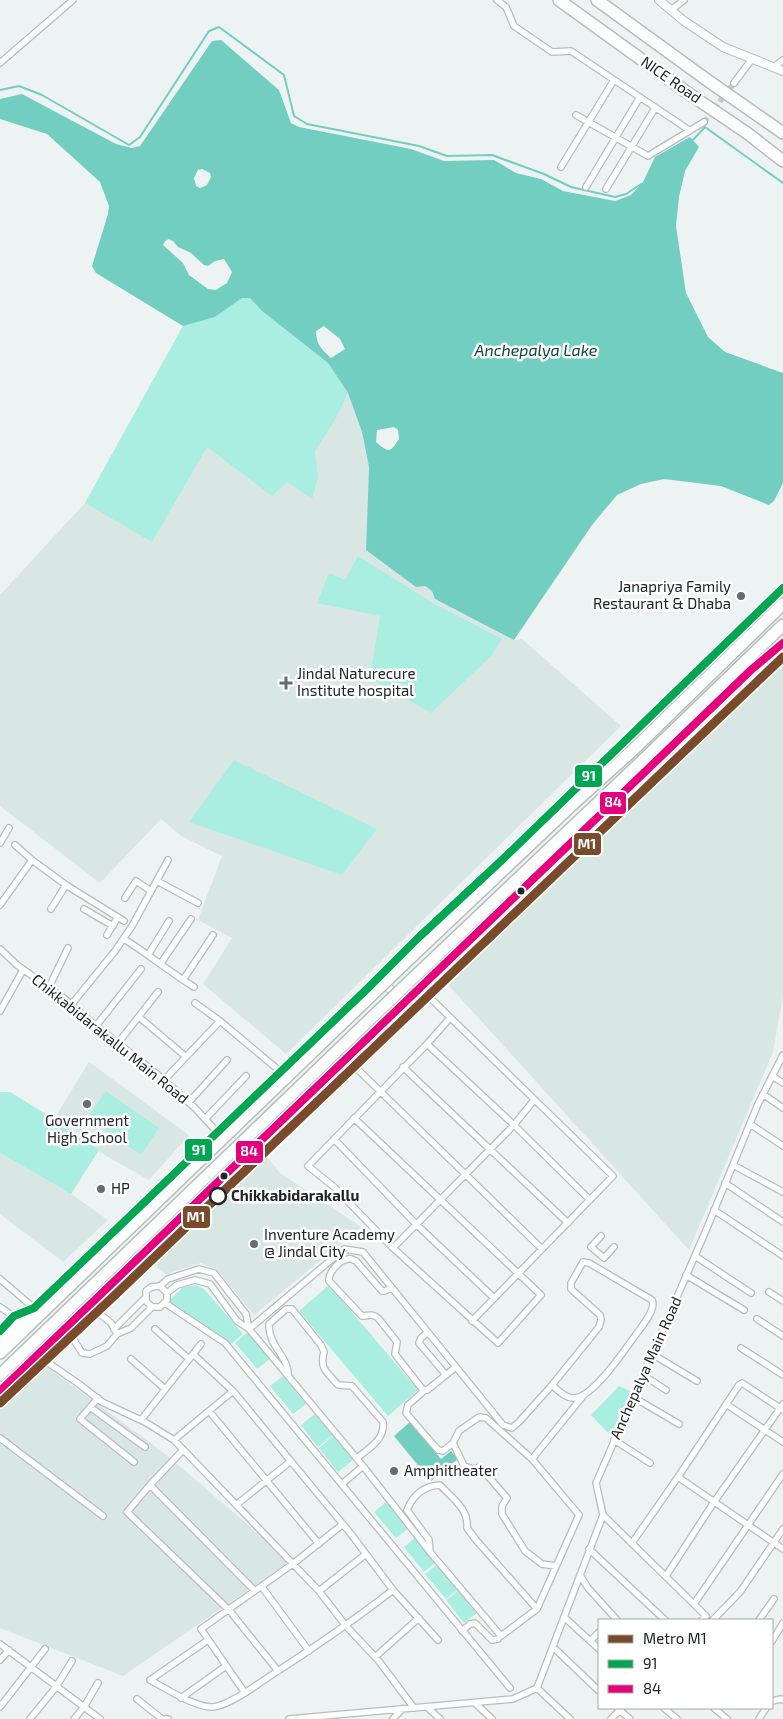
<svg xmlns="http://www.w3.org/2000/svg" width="783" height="1719" viewBox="0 0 783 1719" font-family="'Exo 2',sans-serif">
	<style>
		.built { fill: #d8e7e4 }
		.green { fill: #aaeee2 }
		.water { fill: #72cec0; fill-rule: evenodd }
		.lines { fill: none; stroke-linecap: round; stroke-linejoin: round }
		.stream { stroke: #72cec0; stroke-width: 2 }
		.minor-tunnel { stroke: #c4cac9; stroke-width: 5.5; stroke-dasharray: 5.5 3; stroke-linecap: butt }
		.minor-casing { stroke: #b8bdbc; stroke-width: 8 }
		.tertiary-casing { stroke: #b8bdbc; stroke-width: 10 }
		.motorway-casing { stroke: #b8bdbc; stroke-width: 14 }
		.minor { stroke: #fcfdfd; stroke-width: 5.5 }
		.tertiary { stroke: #fcfdfd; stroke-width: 8 }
		.motorway { stroke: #fcfdfd; stroke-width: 11 }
		.motorway-bridge-casing { stroke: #b8bdbc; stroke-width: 14; stroke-linecap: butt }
		.motorway-bridge { stroke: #fcfdfd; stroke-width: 11 }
		.bus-1-casing { stroke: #fff; stroke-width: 11 }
		.bus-2-casing { stroke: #fff; stroke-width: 11 }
		.bus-1 { stroke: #00a651; stroke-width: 8 }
		.bus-2 { stroke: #e5007d; stroke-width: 8 }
		.metro-1-casing { stroke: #fff; stroke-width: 12 }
		.metro-1 { stroke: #7a4b2a; stroke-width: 9 }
		.poi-dot { fill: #686d6c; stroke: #fff; stroke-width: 2 }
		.bus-dot { fill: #212524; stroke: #fff; stroke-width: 2 }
		.stop-dot { fill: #fff; stroke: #212524; stroke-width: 2.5 }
		.labels { text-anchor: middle; stroke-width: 5; stroke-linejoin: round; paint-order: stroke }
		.street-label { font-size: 15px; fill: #212524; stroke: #fff }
		.poi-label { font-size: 15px; fill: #212524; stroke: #fff; text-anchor: start }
		.stop-label { font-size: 15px; font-weight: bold; fill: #212524; stroke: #fff; text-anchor: start }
		.water-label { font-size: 16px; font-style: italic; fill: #0e463e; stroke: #fff }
		.line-badge { stroke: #fff; stroke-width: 2 }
		.badge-label { font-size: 14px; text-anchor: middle; font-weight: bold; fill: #fff }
	</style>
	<rect width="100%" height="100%" fill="#edf3f2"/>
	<path class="built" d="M242,298H250L348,393L362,432L369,467L366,550L432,591L435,599L514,640L522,639L621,726L286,1054L203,984L232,938L198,920L222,856L181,836L161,819L100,883L0,806V595L85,503L183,326L215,317Z
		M783,655V996L773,1052L689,1250L443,979Z
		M89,1062L189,1135L149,1180L108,1157L54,1119Z
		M0,1153L71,1194L108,1220L63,1262L0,1214Z
		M264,1153L280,1173L361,1227L254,1315L218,1271L201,1263L166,1274L150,1262Z
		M39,1361L168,1456L290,1561L123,1676L0,1628V1402Z"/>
	<path class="green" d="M242,298H250L262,311L328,363L348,393L336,418L315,451L318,477L312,499L287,482L272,496L207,447L152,542L85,503L183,326L215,317Z
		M358,556L433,603L502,639L492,655L431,713L370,678L380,616L317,603L329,573L345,580Z
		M234,760L377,829L342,875L189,822Z
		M106,1091L159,1128L141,1155L87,1118Z
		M0,1092H10L54,1119L99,1150L71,1194L0,1153Z
		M196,1285L204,1289L243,1334L231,1344L225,1338L167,1303L183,1287Z
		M329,1285L418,1390L388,1416L299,1311Z
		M249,1331L271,1358L257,1369L235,1343Z
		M283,1376L306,1404L293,1414L270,1386Z
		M619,1386L632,1392L612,1437L591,1415Z
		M316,1413L333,1435L318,1447L301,1425Z
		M334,1435L353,1460L338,1472L319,1448Z
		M388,1500L410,1527L396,1538L374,1512Z
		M416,1537L436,1562L424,1572L404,1547Z
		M438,1564L458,1589L446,1599L425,1574Z
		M459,1590L477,1613L464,1623L446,1600Z"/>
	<path class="water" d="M221,40L279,90L291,123L299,127L411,149L444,161L494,160L516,173L541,179L563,191L615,201L631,195L643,182L655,157L690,137L699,147L685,171L679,197L676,226L686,293L708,337L725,352L783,373V483L774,501L769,505L721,486L664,479L641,484L617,495L592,525L514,640L435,599L432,591L425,586L416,587L366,550L369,467L362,432L348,393L328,363L262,311L250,298H242L215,317L183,326L96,273L92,266L108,214L109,206L100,182L47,134L0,119V99L22,94L116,144L132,148L140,146L212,41ZM202,169L210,173L211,177L207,185L200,188L196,186L194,178L198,170ZM169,239L173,241L178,247L191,253L204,265L208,266L215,261L224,259L232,272L227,283L216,290L208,289L189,275L183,263L163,245L165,241ZM324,326L340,339L345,349L331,358C322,350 316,344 316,331ZM394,427L398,430L399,439C390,453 389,453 376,442L377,430Z
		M410,1422L441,1459L451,1451L458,1459L431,1481L394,1436Z"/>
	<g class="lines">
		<path class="stream" d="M0,90L19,86L42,95L129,145L140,137L209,31L219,27L284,75L294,116L307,124L419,146L447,156L492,155L544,174L571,187L615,197L626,194L641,184
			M692,141L705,127L783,183"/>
		<path class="minor-tunnel" d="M704,122L734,83"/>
		<defs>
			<path id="minor" d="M497,0L506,7L514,26L552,52L571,51L689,130
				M671,10L684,0
				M0,63L73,0
				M774,67L783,60
				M734,83L752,59
				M576,115L648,156L704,122
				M561,167L614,80
				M586,187L640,97
				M606,189L655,108
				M0,843L9,828
				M15,845L32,860
				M157,881L198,903
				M125,898L136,881L151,891
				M0,905L32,860L66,885L124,921
				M51,909L66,885
				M84,909L113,926
				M107,935L118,917
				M124,939C148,954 170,972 194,987
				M0,949L17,965L65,999L96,1026L158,1075L195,1108L217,1132
				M148,955L169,921
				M161,963L191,919
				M183,980L213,935
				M49,987L68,948
				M420,988L613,1176L472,1321
				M195,1003L220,1021
				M71,1005L115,951L132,926L168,860
				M0,1011L23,970
				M139,1017L185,1056
				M96,1026L141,969
				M118,1043L158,992
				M427,1044L514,1125L590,1200
				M346,1058L541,1248
				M403,1067L568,1223
				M772,1076L783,1083
				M164,1080L220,1021L281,1072
				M763,1094L783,1108
				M189,1102L227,1060
				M354,1118L541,1295L498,1343L393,1248L334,1187L308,1166L427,1044L450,1018
				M205,1119L246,1076
				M750,1124L783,1146
				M334,1139L416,1224L494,1298
				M733,1165L783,1192
				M725,1183L783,1222
				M714,1210L783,1256
				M601,1236L591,1247L604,1258L614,1247
				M393,1248L514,1125L534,1100
				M695,1256L751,1293
				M686,1275L744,1310
				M0,1279L34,1308
				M160,1286L168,1279L199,1269L214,1273L246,1314L249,1329
				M391,1288L385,1291H382L356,1261C353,1260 351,1258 348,1259C339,1260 328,1273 329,1281L362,1316C368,1316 372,1313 378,1318L397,1342L395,1354L423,1390H427L456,1367
				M769,1292L783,1301
				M167,1293L160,1286L151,1287L146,1291V1301L152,1307H160L167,1300V1293L177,1285L195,1280L210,1284L237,1321L249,1329L363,1466L430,1552L501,1636L537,1609L579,1515L532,1459L486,1418L479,1417L459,1431L453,1443L464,1466L473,1469L480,1467L507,1498L502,1506V1514L525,1551L542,1564L556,1566
				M165,1303L225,1343L510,1688
				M89,1305L111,1323L116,1332
				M0,1307L13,1316
				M757,1319L783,1336
				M66,1327L82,1353L90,1354L107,1346L117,1334L131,1328L152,1307
				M114,1329L145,1298
				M155,1329L189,1359
				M249,1329L344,1249L363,1252L503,1425L512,1428L519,1422L552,1385C559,1391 566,1399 575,1398C594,1396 624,1351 634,1337C640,1329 657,1309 652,1300L589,1263L583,1262L571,1283V1289L600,1315L601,1320L599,1327L552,1385
				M428,1332L421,1338L419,1343L446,1375
				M741,1348L783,1375
				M193,1354L233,1391L351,1534L393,1590L438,1640
				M652,1354L697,1381
				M37,1355L79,1384L102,1402L145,1422L174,1440L319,1591L346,1626L378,1660L414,1708
				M131,1359L165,1389
				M288,1375C289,1357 268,1346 269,1324L286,1309H292L321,1345L324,1352C319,1369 328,1373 338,1385L352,1386L383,1422C385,1440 369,1448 357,1458
				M643,1375L666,1390
				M425,1390L408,1405L406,1413L438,1450L443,1451L453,1443
				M633,1397L679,1424
				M98,1398L80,1419L134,1462
				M726,1404L783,1442
				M90,1407L145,1447
				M209,1411L319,1544
				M141,1420L201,1344
				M0,1438L103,1516
				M174,1440L233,1391
				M614,1440L650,1463
				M183,1450L150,1485L127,1512L229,1610L278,1671
				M532,1459L583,1396
				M678,1477L739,1385L742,1383L783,1410
				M342,1484L363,1466
				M150,1485L255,1591
				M236,1505L291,1461
				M603,1515L706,1616L702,1620
				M632,1543L678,1477L783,1549
				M589,1549L665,1620
				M430,1552L429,1540L407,1510C413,1495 423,1486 440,1485C452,1498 469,1509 467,1528L476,1540L537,1609
				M580,1575L588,1588L617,1620
				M666,1576L714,1502L783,1404
				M262,1587L309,1651
				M319,1591L366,1554
				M694,1604L783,1474
				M564,1617L599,1649
				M713,1620L740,1592L783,1529
				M759,1620L774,1599
				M462,1631L470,1624L475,1623L492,1640L498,1639
				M208,1640L150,1680C165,1688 196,1708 213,1707C228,1706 257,1685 270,1676C312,1649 353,1621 393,1590
				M590,1641L599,1632
				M772,1641L783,1623
				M0,1644L100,1719
				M553,1647L599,1691
				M375,1657L419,1618
				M0,1660L9,1650
				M537,1688L603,1515L596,1483L707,1228L758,1104L783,1055
				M537,1688L570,1719
				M245,1693L201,1629L294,1563L343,1524
				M181,1698L226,1666
				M137,1699L162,1719
				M772,1701L781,1699L783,1700
				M475,1703L492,1719
				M0,1707L45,1649
				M427,1707L440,1719
				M617,1708L630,1719
				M664,1708L677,1719
				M714,1708L727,1719
				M30,1719L56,1687L72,1661
				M74,1719L84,1707L98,1683
				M166,1719H168
				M289,1719L513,1699L537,1688
				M393,1719L402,1709
				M611,1719L622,1708
				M759,1719L766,1708"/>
			<path id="tertiary" d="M659,0L684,21L723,47L783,71
				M382,981L404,1003
				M0,1331L14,1316L34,1308L368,988L417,939L502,860L783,588
				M0,1391L751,670L783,643"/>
			<path id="motorway" d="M559,0L685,91L747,133L783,161
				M597,0L707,80L783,133
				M405,963L573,804L634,749L783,604
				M409,982L641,762L783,625
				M0,1340L34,1308
				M0,1353L354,1012
				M0,1375L364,1025"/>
		</defs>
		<use href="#minor" class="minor-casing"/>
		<use href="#tertiary" class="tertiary-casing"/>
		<use href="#motorway" class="motorway-casing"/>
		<use href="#minor" class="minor"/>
		<use href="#tertiary" class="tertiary"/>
		<use href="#motorway" class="motorway"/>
		<defs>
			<path id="motorway-bridge" d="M354,1012L405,963
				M364,1025L409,982"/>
		</defs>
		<use href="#motorway-bridge" class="motorway-bridge-casing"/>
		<use href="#motorway-bridge" class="motorway-bridge"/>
		<defs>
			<path id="bus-1" d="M0,1331L14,1316L34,1308L368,988L417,939L502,860L783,588"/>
			<path id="bus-2" d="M0,1391L751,670L783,643"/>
		</defs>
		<use href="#bus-1" class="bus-1-casing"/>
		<use href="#bus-2" class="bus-2-casing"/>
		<use href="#bus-1" class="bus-1"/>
		<use href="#bus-2" class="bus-2"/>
		<defs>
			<path id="metro-1" d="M0,1403L115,1295L783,657"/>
		</defs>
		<use href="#metro-1" class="metro-1-casing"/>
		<use href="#metro-1" class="metro-1"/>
	</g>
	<g class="poi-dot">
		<circle cx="741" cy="596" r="5"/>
		<path d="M283.5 675.5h5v5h5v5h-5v5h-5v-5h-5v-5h5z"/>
		<circle cx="87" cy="1104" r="5"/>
		<circle cx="101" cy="1189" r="5"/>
		<circle cx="254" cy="1244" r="5"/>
		<circle cx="394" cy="1471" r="5"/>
	</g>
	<g class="bus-dot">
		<circle cx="521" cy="891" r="4.5"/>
		<circle cx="224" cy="1176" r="4.5"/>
	</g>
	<circle class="stop-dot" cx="218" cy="1196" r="8"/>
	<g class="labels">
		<g class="street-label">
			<text transform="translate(671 80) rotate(35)" y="5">NICE Road</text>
			<text transform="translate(110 1039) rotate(39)" y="5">Chikkabidarakallu Main Road</text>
			<text transform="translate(646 1368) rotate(-66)" y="5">Anchepalya Main Road</text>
		</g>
		<g class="poi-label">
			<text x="731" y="592" text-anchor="end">Janapriya Family<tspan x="731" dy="17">Restaurant &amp; Dhaba</tspan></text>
			<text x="297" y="679">Jindal Naturecure<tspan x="297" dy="17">Institute hospital</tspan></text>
			<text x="87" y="1126" text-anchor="middle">Government<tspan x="87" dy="17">High School</tspan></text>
			<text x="111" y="1194">HP</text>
			<text x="264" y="1240">Inventure Academy<tspan x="264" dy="17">@ Jindal City</tspan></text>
			<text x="404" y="1476">Amphitheater</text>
		</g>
		<g class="stop-label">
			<text x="231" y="1201">Chikkabidarakallu</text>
		</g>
		<g class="water-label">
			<text x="536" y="356">Anchepalya Lake</text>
		</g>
	</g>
	<g class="line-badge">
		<rect x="574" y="764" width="29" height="24" rx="5" fill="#00a651"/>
		<rect x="599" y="791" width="28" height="24" rx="5" fill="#e5007d"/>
		<rect x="573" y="832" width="29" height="24" rx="5" fill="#7a4b2a"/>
		<rect x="184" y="1138" width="29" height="24" rx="5" fill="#00a651"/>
		<rect x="235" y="1140" width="29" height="24" rx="5" fill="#e5007d"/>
		<rect x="182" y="1205" width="29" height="24" rx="5" fill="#7a4b2a"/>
	</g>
	<g class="badge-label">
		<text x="589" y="781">91</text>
		<text x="613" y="807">84</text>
		<text x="587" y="849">M1</text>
		<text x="199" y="1155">91</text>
		<text x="249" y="1156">84</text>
		<text x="196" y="1222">M1</text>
	</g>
	<rect x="598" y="1619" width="175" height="90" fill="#ffffff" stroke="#a6a8a7"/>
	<rect x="608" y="1635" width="25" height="8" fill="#7a4b2a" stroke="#a6a8a7"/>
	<text x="643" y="1644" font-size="15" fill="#212524">Metro M1</text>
	<rect x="608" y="1660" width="25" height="8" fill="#00a651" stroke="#a6a8a7"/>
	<text x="643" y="1669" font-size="15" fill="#212524">91</text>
	<rect x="608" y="1685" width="25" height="8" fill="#e5007d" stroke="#a6a8a7"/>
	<text x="643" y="1694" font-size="15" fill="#212524">84</text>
</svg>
